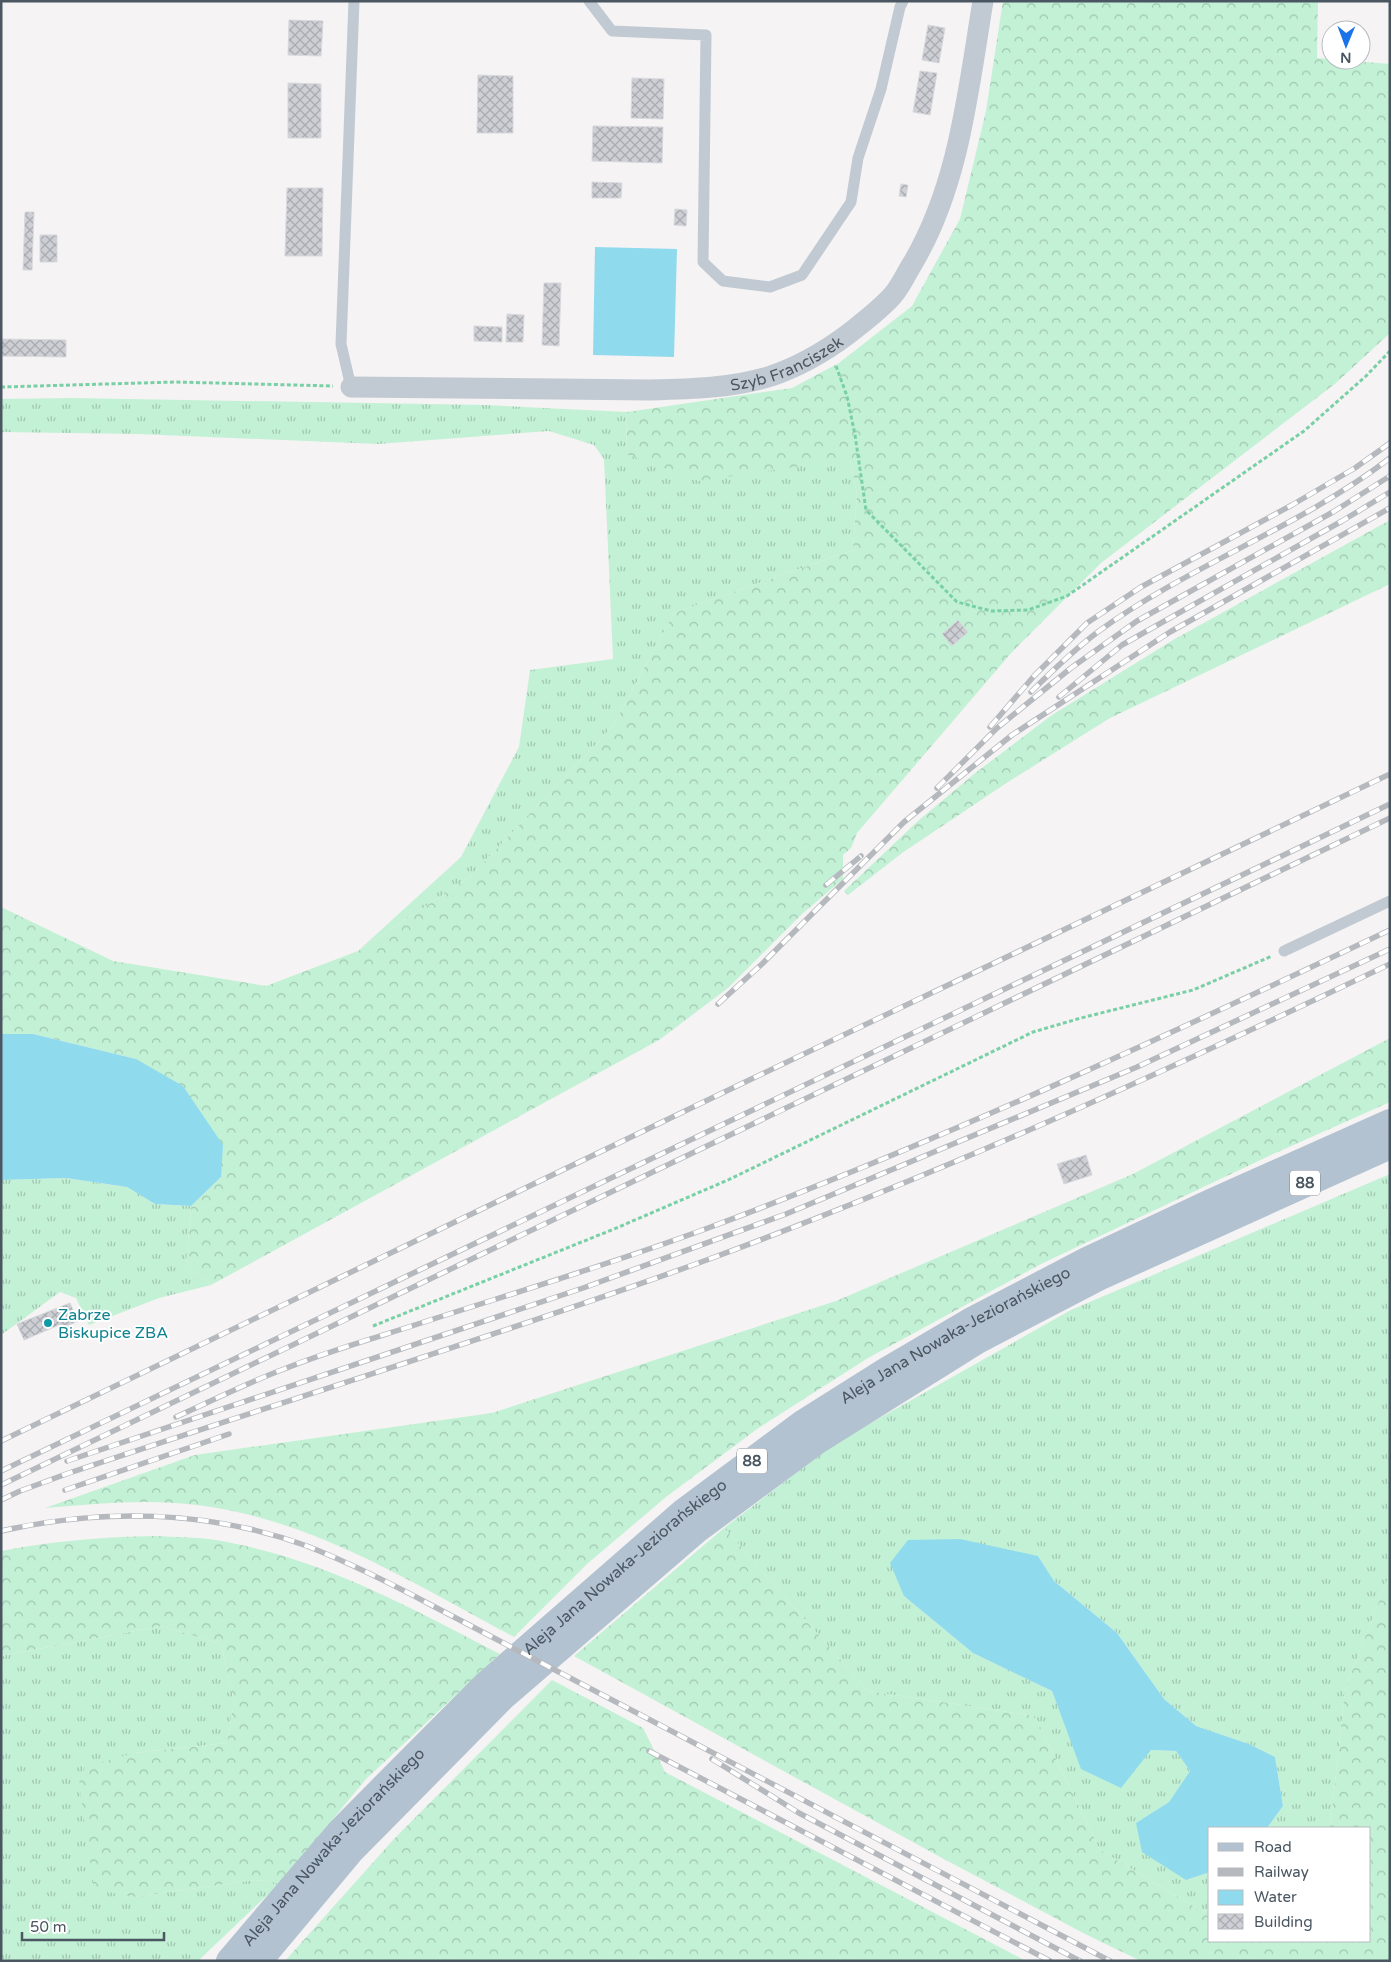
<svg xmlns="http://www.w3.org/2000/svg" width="1391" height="1962" viewBox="0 0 1391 1962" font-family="'Varela Round',sans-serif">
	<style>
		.grass { fill: url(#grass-tufts) }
		.forest { fill: url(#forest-crowns) }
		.water { fill: #90daee }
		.building { fill: url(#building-cross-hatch); stroke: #d7d9de }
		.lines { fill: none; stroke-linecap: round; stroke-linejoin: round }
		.path { stroke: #7ad0a6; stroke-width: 3; stroke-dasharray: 4 2.5; stroke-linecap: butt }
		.service { stroke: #c1cad2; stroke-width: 11 }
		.minor { stroke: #c1cad2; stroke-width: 21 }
		.primary { stroke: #b3c2d1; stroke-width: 28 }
		.rail-casing { stroke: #b5b8bd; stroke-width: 5.5 }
		.rail { stroke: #fff; stroke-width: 4; stroke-dasharray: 11; stroke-linecap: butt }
		.culture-dot { fill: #0f9aa8; stroke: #fff; stroke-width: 2 }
		.labels { text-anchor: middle; stroke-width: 4; stroke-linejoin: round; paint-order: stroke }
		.shield { fill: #fff; stroke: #808990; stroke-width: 1 }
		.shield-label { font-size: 15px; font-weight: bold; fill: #4a5661 }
		.street-label { font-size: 16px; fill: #4a5661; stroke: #fff }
		.culture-label { font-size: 16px; fill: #0d838f; stroke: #fff; text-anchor: start }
	</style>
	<defs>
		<pattern id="grass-tufts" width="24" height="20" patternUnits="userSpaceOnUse" patternTransform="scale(1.25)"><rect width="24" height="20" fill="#c3f1d5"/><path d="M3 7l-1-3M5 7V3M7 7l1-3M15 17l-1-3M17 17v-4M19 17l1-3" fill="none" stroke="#a0c6b0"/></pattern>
		<pattern id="forest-crowns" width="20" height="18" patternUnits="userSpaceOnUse" patternTransform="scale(1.25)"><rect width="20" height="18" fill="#c3f1d5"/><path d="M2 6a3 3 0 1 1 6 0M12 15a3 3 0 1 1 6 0" fill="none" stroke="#a0c6b0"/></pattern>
		<pattern id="building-cross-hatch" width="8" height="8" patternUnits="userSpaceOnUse" patternTransform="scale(1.25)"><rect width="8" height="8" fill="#cdcfd5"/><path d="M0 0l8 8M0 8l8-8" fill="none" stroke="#a8abb0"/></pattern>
	</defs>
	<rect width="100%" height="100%" fill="#f5f3f3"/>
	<path class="grass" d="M71,398L485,405L627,412L626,454L850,459L857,494L853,550L674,613L613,726L470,877L358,951L461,857L519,747L530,670L613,659L604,459L594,445L549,431L378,444L138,434L1,432V399Z
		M1390,1174V1572L1345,1690L1330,1828H1267L1283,1806L1275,1757L1249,1744L1196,1726L1164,1699L1117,1633L1054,1581L1038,1556L904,1596L973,1653L1052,1691L1082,1769L1151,1750L1176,1751L1190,1771L1169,1802L1136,1823L1186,1880L1210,1872V1911L1200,1910L1100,1850L1035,1716L868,1691L724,1528L837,1442L1071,1310Z
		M66,1178L127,1187L155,1204L191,1206L186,1265L211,1285L159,1298L89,1325L76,1298L60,1292L1,1335V1180Z
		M162,1626L221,1644L234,1701L227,1743L134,1753L133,1897L255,1880L280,1883L198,1961H1V1656Z"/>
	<path class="forest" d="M1003,1H1318L1317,58L1390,64V333L1336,383L1101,563L1012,652L857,833L851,848L843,855V879L802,914L728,988L659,1040L211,1285L186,1265L191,1206L221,1177L136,1059L33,1034H1V907L113,961L266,986L358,951L470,877L613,726L674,613L853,550L857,494L850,459L699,481L626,454L627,412L792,388L839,363L912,306L960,219L986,111Z
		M1390,520V584L1110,718L1008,782L902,853L848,895L844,891L918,821L974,774L1052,715L1173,640Z
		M1390,1038V1102L1271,1155L1041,1264L868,1358L757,1429L666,1497L587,1564L514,1637C407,1580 298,1510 174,1503C131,1500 87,1505 45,1508L195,1455L492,1413L836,1301L1133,1174Z
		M724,1528L868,1691L1035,1716L1100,1850L1200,1910L1210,1911V1941H1370V1828H1330L1345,1690L1390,1572V1961H1141L1087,1935L942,1858L574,1656Z
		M155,1536C175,1537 196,1537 216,1540C321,1558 407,1606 500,1654L366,1779L280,1883L255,1880L133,1897L94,1889L79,1783L85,1767L134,1753L227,1743L234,1701L221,1644L162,1626L1,1656V1551C53,1541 103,1537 155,1536Z
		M552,1680L643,1728L665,1772L1026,1961H285L393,1840Z"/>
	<path class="water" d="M595,247L677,249L674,357L593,355Z
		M1,1034H33L136,1059L183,1086L223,1145L221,1177L191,1206L155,1204L127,1187L66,1178L1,1180Z
		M960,1539L1038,1556L1054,1581L1117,1633L1164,1699L1196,1726L1249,1744L1275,1757L1283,1806L1267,1828H1210V1872L1186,1880L1142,1852L1136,1823L1169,1802L1190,1771L1176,1751L1151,1750L1121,1788L1081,1769L1052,1691L973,1653L904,1596L890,1563L908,1540Z"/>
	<path class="building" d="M289,20L323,21L321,56L288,55Z
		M928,25L945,28L939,63L922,60Z
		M920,71L937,73L930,115L913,112Z
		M478,75L513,76V133H477Z
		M632,78L664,79L663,119L631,118Z
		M288,83L321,84V138H288Z
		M593,126L663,127L662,163L592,161Z
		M592,182L622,183L621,198H592Z
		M901,184L908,185L906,197L899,196Z
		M287,188H323L322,256H285Z
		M675,209L687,210L686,226L674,225Z
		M25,212H34L32,270H23Z
		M40,235H57V262H40Z
		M544,283H561L559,346L542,345Z
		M507,314L524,315L523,342H506Z
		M474,326L502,327V342L474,341Z
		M1,339L66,340V357L1,356Z
		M958,620L968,632L952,646L942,634Z
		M1086,1155L1092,1175L1064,1184L1057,1164Z
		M70,1303L78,1321L61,1329L59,1325L24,1340L17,1324Z"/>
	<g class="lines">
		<path class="path" d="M836,366L847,396L855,435L866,510L957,602L991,611L1028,610L1067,596L1304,431L1366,376L1390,351
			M1,387L175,382L333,386
			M373,1326L614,1229L728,1180L1033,1032L1081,1018L1193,990L1272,956"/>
		<path class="service" d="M589,1L612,31L706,35L703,262L723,281L770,287L802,275L851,202L858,158L881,89L900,7L903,1
			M351,387L341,344L354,1
			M1284,951L1390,901"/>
		<path class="minor" id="s1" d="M351,387L650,390C691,389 732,388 771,376C798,367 824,352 847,335C862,323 880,310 893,295C900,287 905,276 911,266C959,187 968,91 983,1"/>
		<g class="primary">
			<path id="s2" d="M230,1961L341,1831L485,1686L683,1513L804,1423L885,1372L970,1322L1087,1261L1213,1202L1390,1123"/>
			<path d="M258,1961L350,1851L502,1697L697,1529L816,1441L979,1339L1098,1277L1390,1145"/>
		</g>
		<defs>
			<path id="rail" d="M1031,692C1052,671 1075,649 1099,631C1190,565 1300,527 1390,458
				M1059,697L1122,645L1342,521L1390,492
				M990,727L1034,676L1087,623L1141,587L1292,505L1355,468L1390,443
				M937,788L997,728L1071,668L1137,621L1333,512L1390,476
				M826,885L861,856
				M718,1004L762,964L904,822L1012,735L1170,632L1390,508
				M176,1417C211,1401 247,1383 284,1369C328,1351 375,1338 421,1323C517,1292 614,1263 708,1228C941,1141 1166,1036 1390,930
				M1,1441L743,1083L1390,774
				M67,1461L583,1288L786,1214L1137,1067L1390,949
				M1,1471L1390,804
				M1,1485L1390,818
				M65,1490L229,1434
				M1,1500L20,1491L69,1473C281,1402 494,1337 704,1261C938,1175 1165,1072 1390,964
				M1,1531C102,1508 209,1510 307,1546C350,1563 392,1584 433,1606L1110,1961
				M649,1751L1050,1961
				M712,1759L799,1813L1080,1961"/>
		</defs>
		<use href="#rail" class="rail-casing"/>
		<use href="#rail" class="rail"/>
	</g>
	<circle class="culture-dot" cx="48" cy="1323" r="5"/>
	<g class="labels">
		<g class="shield">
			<rect x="1290" y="1170.5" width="30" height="25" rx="4"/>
			<rect x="737" y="1448.5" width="30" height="25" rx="4"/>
		</g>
		<g class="shield-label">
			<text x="1305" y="1188">88</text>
			<text x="752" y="1466">88</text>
		</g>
		<g class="street-label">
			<text dy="6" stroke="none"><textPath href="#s1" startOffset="440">Szyb Franciszek</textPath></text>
			<text dy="6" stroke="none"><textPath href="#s2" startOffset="964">Aleja Jana Nowaka-Jeziorańskiego</textPath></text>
			<text dy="6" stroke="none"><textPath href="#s2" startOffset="559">Aleja Jana Nowaka-Jeziorańskiego</textPath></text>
			<text dy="6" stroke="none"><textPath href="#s2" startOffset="154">Aleja Jana Nowaka-Jeziorańskiego</textPath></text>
		</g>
		<g class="culture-label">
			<text x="58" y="1320">Zabrze<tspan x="58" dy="18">Biskupice ZBA</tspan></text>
		</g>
	</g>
	<rect width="1391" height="1962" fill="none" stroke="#4a5661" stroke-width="5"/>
	<rect x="1208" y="1827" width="162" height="115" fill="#ffffff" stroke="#b7bbc0"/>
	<rect x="1218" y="1843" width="25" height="8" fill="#b3c2d1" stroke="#b7bbc0"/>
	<text x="1254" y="1852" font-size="15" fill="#4a5661">Road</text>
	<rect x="1218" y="1868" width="25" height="8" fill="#b5b8bd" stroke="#b7bbc0"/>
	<text x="1254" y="1877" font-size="15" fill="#4a5661">Railway</text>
	<rect x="1218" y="1890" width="25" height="15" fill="#90daee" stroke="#b7bbc0"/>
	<text x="1254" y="1902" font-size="15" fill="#4a5661">Water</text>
	<rect x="1218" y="1914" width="25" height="15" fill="url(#building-cross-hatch)" stroke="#b7bbc0"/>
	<text x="1254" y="1927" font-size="15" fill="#4a5661">Building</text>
	<g transform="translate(1346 45) rotate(181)"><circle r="24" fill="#ffffff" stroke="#b7bbc0"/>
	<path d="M0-4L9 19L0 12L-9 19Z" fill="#1a73e8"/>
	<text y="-8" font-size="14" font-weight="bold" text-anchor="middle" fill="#4a5661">N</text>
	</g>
	<path d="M22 1932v8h142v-8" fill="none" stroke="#4a5661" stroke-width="2.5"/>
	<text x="30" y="1932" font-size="15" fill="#4a5661" stroke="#ffffff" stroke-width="4" paint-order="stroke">50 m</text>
</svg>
